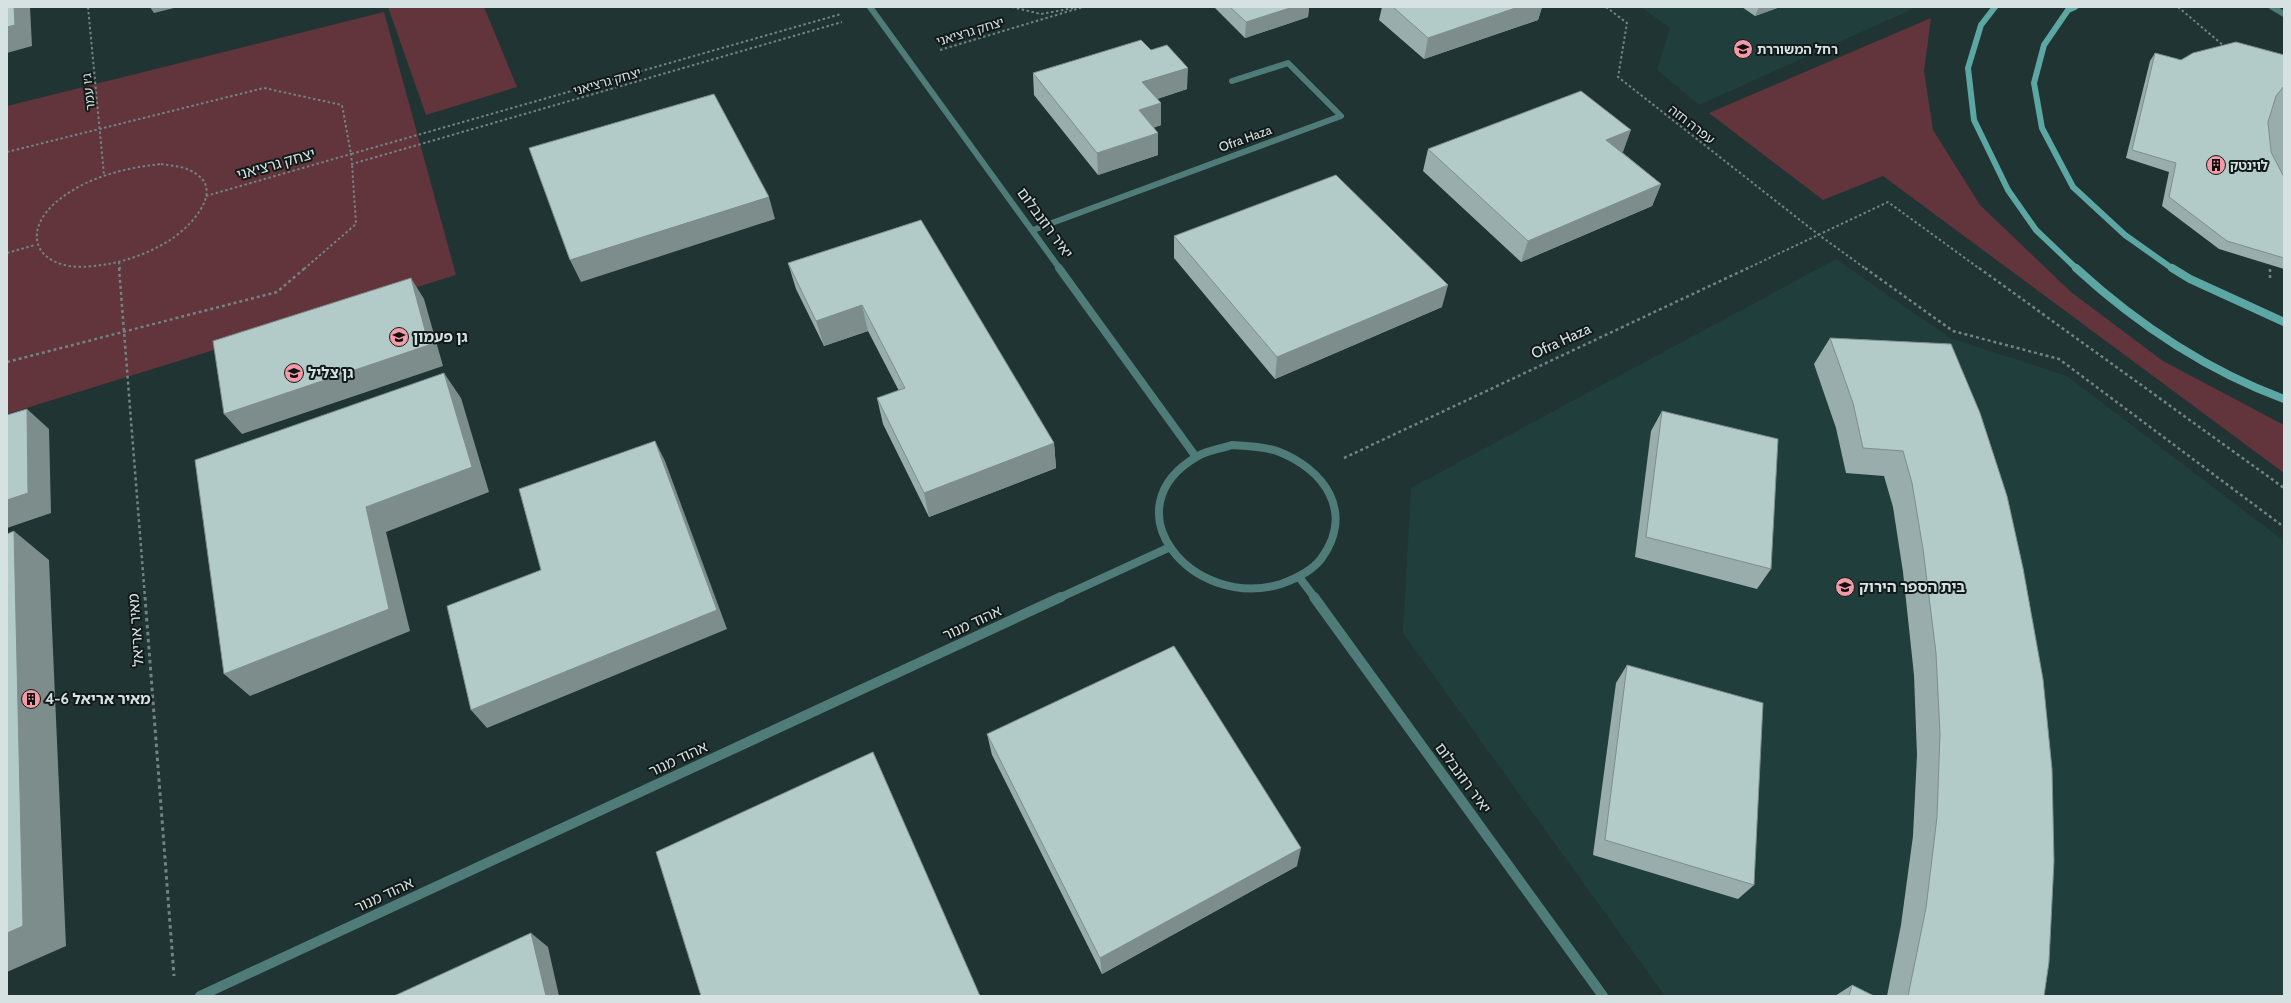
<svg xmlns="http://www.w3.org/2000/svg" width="2291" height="1003" viewBox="0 0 2291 1003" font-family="Cabin,'Noto Sans Hebrew',sans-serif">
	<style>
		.built { fill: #203e3c }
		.green { fill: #62343b }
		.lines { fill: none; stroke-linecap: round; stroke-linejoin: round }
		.path-far2 { stroke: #728382; stroke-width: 2; stroke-dasharray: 2.5 2.5; stroke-linecap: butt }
		.path-far1 { stroke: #728382; stroke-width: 2.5; stroke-dasharray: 3 3; stroke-linecap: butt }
		.path { stroke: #728382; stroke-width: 3; stroke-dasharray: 3.5 3.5; stroke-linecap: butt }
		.service { stroke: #4f7c79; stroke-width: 6 }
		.minor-far2 { stroke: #4f7c79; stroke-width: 6 }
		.minor-far1 { stroke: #4f7c79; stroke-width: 8 }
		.minor { stroke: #4f7c79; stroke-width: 10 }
		.secondary-far1 { stroke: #5ca6a3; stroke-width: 6 }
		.secondary { stroke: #5ca6a3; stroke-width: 8 }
		.wall { fill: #99aeac }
		.shaded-wall { fill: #7d8d8c }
		.building { fill: #b2cac8; stroke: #7d8d8c }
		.labels { text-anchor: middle; stroke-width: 4; stroke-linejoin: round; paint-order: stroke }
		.far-street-label { font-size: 13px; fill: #d6e2e1; stroke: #111a19 }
		.far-poi-label { font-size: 13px; font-weight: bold; fill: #d6e2e1; stroke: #111a19; text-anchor: start }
		.street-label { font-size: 15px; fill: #d6e2e1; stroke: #111a19 }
		.poi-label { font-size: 15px; font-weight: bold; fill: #d6e2e1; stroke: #111a19; text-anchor: start }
	</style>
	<rect width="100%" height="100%" fill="#203433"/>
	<path class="built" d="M1641,7H1917L1699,105L1657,70L1670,28Z
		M1836,259L1950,338L2067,376L2284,541V996H1665L1403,633L1411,488Z"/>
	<path class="green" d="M388,7H484L517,87L426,115Z
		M384,12L456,275L7,414V106Z
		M1931,18L1924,71L1933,130L1980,205L2071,292L2163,361L2284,425V473L1883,176L1823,200L1709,113Z"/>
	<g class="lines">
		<path class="path-far2" d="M88,7L104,175
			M1012,7L1041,14L1074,8
			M1606,7L1627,23L1618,77L1819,235L1866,269
			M2178,7L2224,46L2222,47
			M940,50L1083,7
			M7,152L264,88L342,105L351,154L841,14
			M161,164C172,166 184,166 193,172C227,190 189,228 170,240C151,252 130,260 108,264C96,266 82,268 69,266C31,259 27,228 55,203C84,178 123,168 161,164Z
			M206,196L351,154L352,164L842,22
			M7,253L35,245
			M119,262L120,269
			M304,269L356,224L352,164
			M1746,269L1888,202L1980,269"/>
		<path class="path-far1" d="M119,268L145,598
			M1865,268L1953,331L2059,359L2284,527
			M1979,268L2284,488
			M2270,269V280
			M7,362L277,292L305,268
			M1344,458L1748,268"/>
		<path class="path" d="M145,597L174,976"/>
		<path class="service" d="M2272,7L2284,14"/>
		<path class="minor-far2" d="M870,7L1060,269
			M1033,230L1341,116L1288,63L1232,81"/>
		<path class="minor-far1" d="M1059,268L1196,457
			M1232,445C1247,446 1262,446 1277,451C1325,469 1355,513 1321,559C1311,572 1295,579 1281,584C1192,611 1107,508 1198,456C1208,450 1221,449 1232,445Z
			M1299,577L1315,598
			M1059,598L1168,548"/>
		<path class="minor" d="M1314,597L1603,996
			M200,996L1061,597"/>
		<path class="secondary-far1" d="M1995,7L1981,25L1968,68L1974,120L2008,190L2036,230L2077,269
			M2075,7L2068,10L2044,45L2034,83L2042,128L2073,187L2125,235L2173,269"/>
		<path class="secondary" d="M2076,268C2137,324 2206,370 2284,399
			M2172,268L2190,279L2284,322"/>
	</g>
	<path class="wall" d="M1214,7H1309L1308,17L1245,38Z
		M1382,7H1542L1538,20L1424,59L1379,20Z
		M1742,7H1780L1755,16Z
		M2155,53L2181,60L2284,55V269L2219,249L2162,206L2169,172L2126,158L2150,61Z
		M1033,73L1187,89L1157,99L1161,103V125L1153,128L1158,155L1098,175L1034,95Z
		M1428,149L1623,152H1622L1661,184L1652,206L1521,262L1423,171Z
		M921,220L1054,443L1056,468L929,517L883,424L877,398L899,391L868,331L824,346L796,289L788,263Z
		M1174,236L1442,307L1275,379L1174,258Z
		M1830,338L1951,344L2044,996H1887L1901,925L1913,836L1917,755L1914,675L1903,572L1893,507L1884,476L1846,473L1836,428L1814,364Z
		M1662,411L1771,569L1757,589L1635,557L1651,431Z
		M1627,665L1754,885L1738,899L1593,855L1616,683Z
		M987,734L1297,866L1102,974L992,755Z
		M1852,985L1874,996H1835Z"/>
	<path class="shaded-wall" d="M14,7H30L32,46L7,53V27Z
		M150,7H178L154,13Z
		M1293,7H1309L1308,17L1245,38L1246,22Z
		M1518,7H1542L1538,20L1424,59L1428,38Z
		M1759,7H1780L1755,16Z
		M1188,68L1187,89L1142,104V82Z
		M1161,103V125L1139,132V110Z
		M1631,130L1623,152L1598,161L1606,140Z
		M1158,133V155L1098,175L1097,153Z
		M1661,184L1652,206L1521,262L1528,241Z
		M769,197L775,219L581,282L570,260Z
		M411,278L424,299L443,366L242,434L224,414Z
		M1448,285L1442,307L1275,379L1277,357Z
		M862,305L868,331L824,346L816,321Z
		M444,373L461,398L489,492L386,532L410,631L250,696L224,674Z
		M27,409L49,429L51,513L7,528V500Z
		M655,441L665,461L727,629L487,728L471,710Z
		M1054,443L1056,468L929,517L924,493Z
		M14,531L49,560L66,946L7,972V933Z
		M1301,848L1297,866L1102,974L1100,958Z
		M531,933L548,947L559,996H546Z"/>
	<path class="building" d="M7,7H14L15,25L7,27Z
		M1230,7H1293L1246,22Z
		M1393,7H1518L1428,38Z
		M1141,40L1151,50L1167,45L1188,68L1142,82L1161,103L1139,110L1158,133L1097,153L1033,73Z
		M2236,42L2284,55V86L2276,96L2268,122L2271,152L2284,177V258L2227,241L2169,197L2176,163L2132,150L2155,53L2181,60L2193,53Z
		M1581,91L1631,130L1606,140L1661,184L1528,241L1428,149Z
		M714,94L769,197L570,260L529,148Z
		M1336,175L1448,285L1277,357L1174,236Z
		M921,220L1054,443L924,493L877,398L905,388L862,305L816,321L788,263Z
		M411,278L429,345L224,414L213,341Z
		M1830,338L1951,344L1980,413L2007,496L2023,568L2043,679L2052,769L2054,861L2049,962L2044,996H1908L1926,908L1937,817L1940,734L1936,653L1923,549L1912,483L1903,451L1863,448L1853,403Z
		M444,373L472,467L366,507L389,609L224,674L195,460Z
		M27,409L28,493L7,500V415Z
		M1662,411L1778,439L1771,569L1646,537Z
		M655,441L717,610L471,710L447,606L541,570L519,489Z
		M14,531L23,926L7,933V534Z
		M1174,646L1301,848L1100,958L987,734Z
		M1627,665L1763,703L1754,885L1605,840Z
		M873,752L980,996H701L656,852Z
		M531,933L546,996H394Z
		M1852,985L1874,996H1849Z"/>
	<defs>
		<symbol id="school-disc" viewBox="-11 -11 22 22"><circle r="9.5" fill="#f49aa7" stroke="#111a19"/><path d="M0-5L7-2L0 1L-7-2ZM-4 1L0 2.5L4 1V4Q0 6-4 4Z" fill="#111"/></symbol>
		<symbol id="building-disc" viewBox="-11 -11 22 22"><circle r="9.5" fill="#f49aa7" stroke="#111a19"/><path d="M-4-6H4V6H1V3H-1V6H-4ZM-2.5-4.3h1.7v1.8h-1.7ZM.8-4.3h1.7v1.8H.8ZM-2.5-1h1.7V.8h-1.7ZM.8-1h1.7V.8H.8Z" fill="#111"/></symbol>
	</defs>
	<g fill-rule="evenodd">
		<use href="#school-disc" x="1732" y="38" width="22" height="22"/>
		<use href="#building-disc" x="2205" y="154" width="22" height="22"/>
		<use href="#school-disc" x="388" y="326" width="22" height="22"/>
		<use href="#school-disc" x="283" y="362" width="22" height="22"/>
		<use href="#school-disc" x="1834" y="576" width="22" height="22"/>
		<use href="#building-disc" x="20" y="688" width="22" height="22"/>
	</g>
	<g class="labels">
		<g class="far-street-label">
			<text transform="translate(970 31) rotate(-17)" y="5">יצחק גרציאני</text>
			<text transform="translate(607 81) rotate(-16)" y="5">יצחק גרציאני</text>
			<text transform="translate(88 92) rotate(-96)" y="5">ג׳ו עמר</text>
			<text transform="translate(1692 124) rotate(38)" y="5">עפרה חזה</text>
			<text transform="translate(1245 138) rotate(-20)" y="5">Ofra Haza</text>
		</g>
		<g class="far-poi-label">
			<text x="1757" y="54">רחל המשוררת</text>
			<text x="2230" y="170">לוינטק</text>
		</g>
		<g class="street-label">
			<text transform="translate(276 164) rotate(-16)" y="5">יצחק גרציאני</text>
			<text transform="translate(1045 223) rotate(54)" y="5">יאיר רוזנבלום</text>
			<text transform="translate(1561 341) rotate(-25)" y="5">Ofra Haza</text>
			<text transform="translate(972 623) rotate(-25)" y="5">אהוד מנור</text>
			<text transform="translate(136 630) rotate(-94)" y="5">מאיר אריאל</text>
			<text transform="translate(678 759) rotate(-25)" y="5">אהוד מנור</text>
			<text transform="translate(1463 778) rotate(54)" y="5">יאיר רוזנבלום</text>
			<text transform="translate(384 895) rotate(-25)" y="5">אהוד מנור</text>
		</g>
		<g class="poi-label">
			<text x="413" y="342">גן פעמון</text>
			<text x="308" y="378">גן צליל</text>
			<text x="1859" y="592">בית הספר הירוק</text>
			<text x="45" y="704">מאיר אריאל 4-6</text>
		</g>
	</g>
	<rect width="2291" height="1003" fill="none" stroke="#d6e2e1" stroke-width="16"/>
</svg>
